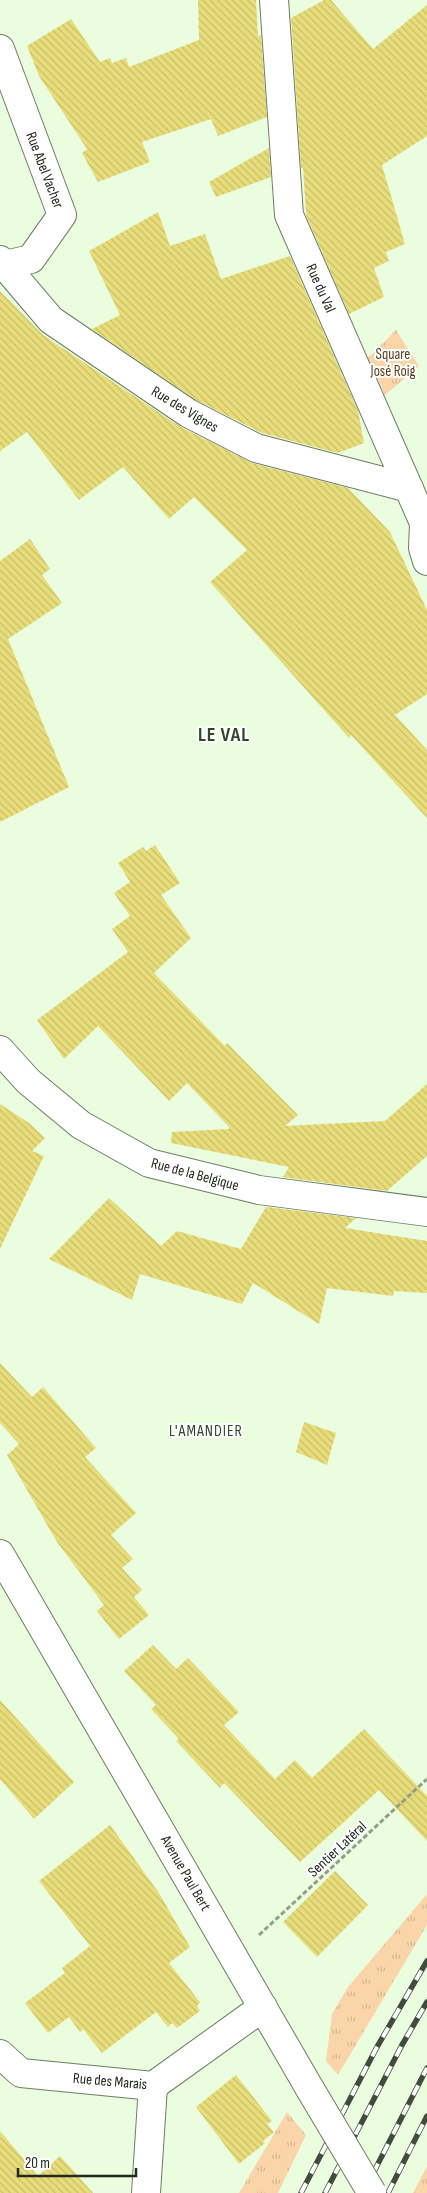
<svg xmlns="http://www.w3.org/2000/svg" width="427" height="2193" viewBox="0 0 427 2193" font-family="'Sofia Sans Condensed',sans-serif">
	<style>
		.grass { fill: url(#grass-tufts) }
		.building { fill: url(#building-back-hatch) }
		.lines { fill: none; stroke-linecap: round; stroke-linejoin: round }
		.minor-casing { stroke: #6c7d62; stroke-width: 30 }
		.path { stroke: #919f89; stroke-width: 3; stroke-dasharray: 5 2.5; stroke-linecap: butt }
		.minor { stroke: #fff; stroke-width: 28 }
		.rail-casing { stroke: #424b3d; stroke-width: 5.5 }
		.rail { stroke: #fff; stroke-width: 4; stroke-dasharray: 11; stroke-linecap: butt }
		.minor-bridge-casing { stroke: #6c7d62; stroke-width: 30; stroke-linecap: butt }
		.minor-bridge { stroke: #fff; stroke-width: 28 }
		.labels { text-anchor: middle; stroke-width: 4; stroke-linejoin: round; paint-order: stroke }
		.street-label { font-size: 15px; fill: #22291e; stroke: #fff }
		.park-label { font-size: 15px; fill: #583e1c; stroke: #fff }
		.neighbourhood-label { font-size: 16px; letter-spacing: 1px; fill: #35442b; stroke: #fff }
		.district-label { font-size: 20px; font-weight: bold; letter-spacing: 1px; fill: #35442b; stroke: #fff }
	</style>
	<defs>
		<pattern id="grass-tufts" width="24" height="20" patternUnits="userSpaceOnUse" patternTransform="scale(1.25)"><rect width="24" height="20" fill="#fad5aa"/><path d="M3 7l-1-3M5 7V3M7 7l1-3M15 17l-1-3M17 17v-4M19 17l1-3" fill="none" stroke="#d6b792"/></pattern>
		<pattern id="building-back-hatch" width="6" height="6" patternUnits="userSpaceOnUse" patternTransform="scale(1.25)"><rect width="6" height="6" fill="#e8dd7a"/><path d="M-1 5l2 2M0 0l6 6M5-1l2 2" fill="none" stroke="#c7be69"/></pattern>
	</defs>
	<rect width="100%" height="100%" fill="#eafedf"/>
	<path class="grass" d="M396,330L419,366L385,395L368,358Z
		M427,1894V1925L338,2075L326,2061L332,2014L348,1987Z
		M287,2112L306,2135L278,2193H239Z
		M427,2166V2193H413Z"/>
	<path class="building" d="M198,0H256L258,37L261,35L267,117L218,136L211,119L142,142L150,162L98,182L82,153L87,149L39,76L27,46L71,19L100,62L110,58L112,63L126,58L129,67L199,40Z
		M324,0H331L373,49L427,5V136L382,165L405,244L386,252L389,261L374,268L384,297L349,314L306,215L303,167L301,168L291,18Z
		M269,148L271,177L216,197L209,182Z
		M158,212L170,246L205,234L221,279L290,256L358,411L364,443L338,453L262,433L196,400L92,329L120,315L89,251Z
		M0,291L43,335L179,426L252,463L348,488L390,532L427,610V694L395,715L427,750V818L351,735L349,738L210,582L247,550L194,497L169,519L123,467L79,500L27,432L0,451Z
		M30,539L50,569L42,575L62,603L8,639L69,787L0,822V561Z
		M155,845L180,883L161,895L191,938L154,973L225,1046L227,1043L298,1115L285,1126L385,1121L427,1084V1156L387,1191L283,1177L289,1167L171,1143L172,1132L229,1129V1127L187,1083L169,1101L98,1026L64,1059L37,1020L128,952L112,929L130,916L114,893L130,882L118,863L143,847L146,851Z
		M0,1104L29,1123L45,1138L32,1151L44,1156L0,1249Z
		M109,1198L161,1246L177,1231L241,1249L266,1207L356,1218L345,1228L427,1241V1293L394,1291L393,1296L327,1288L319,1324L253,1283L242,1304L140,1274L132,1300L49,1259Z
		M0,1363L32,1397L43,1387L96,1448L85,1457L136,1513L111,1535L133,1559L122,1568L142,1590L134,1597L149,1615L119,1639L97,1611L104,1605L57,1542L7,1455L19,1444L0,1423Z
		M304,1422L336,1433L327,1465L296,1452Z
		M153,1645L176,1669L188,1658L239,1712L224,1725L275,1779L295,1760L312,1778L364,1729L427,1796V1841L379,1790L300,1862L224,1783L220,1788L176,1741L179,1739L151,1709L156,1705L124,1671Z
		M0,1700L74,1782L34,1819L0,1779Z
		M110,1825L159,1893L190,1947L169,1963L200,2002L197,2006L200,2011L177,2028L172,2023L168,2027L156,2012L102,2053L83,2029L80,2032L69,2017L48,2033L25,2003L65,1973L62,1968L90,1946L39,1881Z
		M335,1871L368,1905L317,1957L283,1922Z
		M236,2075L272,2121L267,2124L274,2132L263,2141L265,2143L239,2164L196,2107Z
		M0,2131L38,2176L60,2156L93,2193H0Z"/>
	<g class="lines">
		<defs>
			<path id="minor" d="M274,0L289,215L424,523L423,548L427,561
				M0,49L62,215L31,259L5,265
				M0,260L51,320L188,413L256,448L409,488
				M0,1050L28,1081L81,1125L149,1163L259,1190L427,1212
				M0,1554L310,2089
				M0,2054L21,2073L153,2086L263,2007
				M146,2193L153,2086"/>
		</defs>
		<use href="#minor" class="minor-casing"/>
		<path class="path" d="M259,1935L427,1779"/>
		<use href="#minor" class="minor"/>
		<defs>
			<path id="rail" d="M301,2193L377,2047L427,1961
				M325,2193L402,2045L427,2002
				M363,2193L427,2068
				M388,2193L427,2116"/>
		</defs>
		<use href="#rail" class="rail-casing"/>
		<use href="#rail" class="rail"/>
		<defs>
			<path id="minor-bridge" d="M310,2089L372,2193"/>
		</defs>
		<use href="#minor-bridge" class="minor-bridge-casing"/>
		<use href="#minor-bridge" class="minor-bridge"/>
	</g>
	<g class="labels">
		<g class="street-label">
			<text transform="translate(45 170) rotate(69)" y="5">Rue Abel Vacher</text>
			<text transform="translate(321 288) rotate(66)" y="5">Rue du Val</text>
			<text transform="translate(185 409) rotate(31)" y="5">Rue des Vignes</text>
			<text transform="translate(195 1174) rotate(15)" y="5">Rue de la Belgique</text>
			<text transform="translate(337 1849) rotate(-43)" y="5">Sentier Latéral</text>
			<text transform="translate(186 1873) rotate(60)" y="5">Avenue Paul Bert</text>
			<text transform="translate(110 2081) rotate(5)" y="5">Rue des Marais</text>
		</g>
		<g class="park-label">
			<text x="393" y="359">Square<tspan x="393" dy="17">José Roig</tspan></text>
		</g>
		<g class="neighbourhood-label">
			<text x="206" y="1436">L'AMANDIER</text>
		</g>
		<g class="district-label">
			<text x="224" y="741">LE VAL</text>
		</g>
	</g>
	<path d="M18 2168v8h118v-8" fill="none" stroke="#22291e" stroke-width="2.5"/>
	<text x="25" y="2168" font-size="15" fill="#22291e" stroke="#ffffff" stroke-width="4" paint-order="stroke">20 m</text>
</svg>
